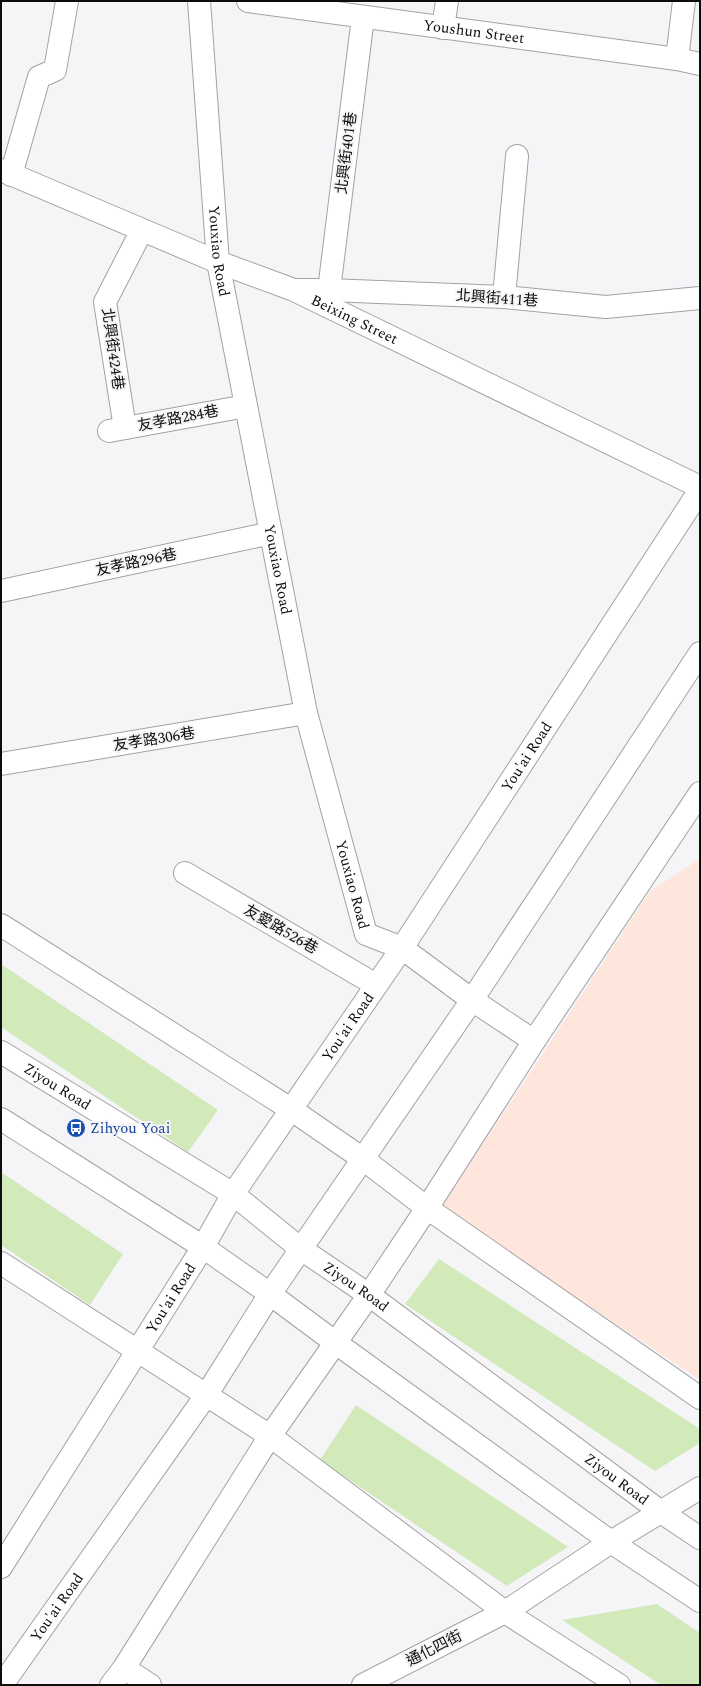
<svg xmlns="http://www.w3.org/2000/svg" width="701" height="1686" viewBox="0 0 701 1686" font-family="Spectral,'Noto Sans TC',serif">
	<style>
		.commercial { fill: #fee6dc }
		.green { fill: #d2eaba }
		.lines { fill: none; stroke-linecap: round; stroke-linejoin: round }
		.minor-casing { stroke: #a2a2a5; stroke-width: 24 }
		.minor { stroke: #fff; stroke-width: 22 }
		.labels { text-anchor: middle; stroke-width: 4; stroke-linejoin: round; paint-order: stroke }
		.street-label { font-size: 15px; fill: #0d0d0e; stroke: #f5f5f8 }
		.transit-label { font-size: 15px; fill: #164399; stroke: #f5f5f8; text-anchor: start }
	</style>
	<rect width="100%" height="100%" fill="#f5f5f8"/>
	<path class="commercial" d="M700,859V1380L441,1208L650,891Z"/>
	<path class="green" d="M1,964L218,1110L188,1152L1,1027Z
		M1,1172L123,1254L90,1305L1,1245Z
		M439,1259L700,1429V1443L655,1471L405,1304Z
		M356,1405L568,1547L507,1586L320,1460Z
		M657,1604L700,1633V1685H661L562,1620Z"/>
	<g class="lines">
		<defs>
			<g id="minor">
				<path id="s1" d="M199,1L218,262L306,713L366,934L402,948L472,1000L534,1041"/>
				<path id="s2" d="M248,1L677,59L700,64"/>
				<path d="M443,28L447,1"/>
				<path d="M677,59L684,1"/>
				<path id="s3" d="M1,170L218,262L294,290L700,487"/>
				<path d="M11,175L39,77L55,70L67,1"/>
				<path d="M298,290H329L504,297L606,307L700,298"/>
				<path d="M329,290L363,17"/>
				<path d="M504,297L517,156"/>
				<path d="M125,428L105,302L142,230"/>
				<path d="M109,431L246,406"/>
				<path d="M1,591L271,533"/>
				<path d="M1,764L306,713"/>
				<path d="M185,873L376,985"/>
				<path d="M1,925L292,1110L363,1159L427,1208L700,1398"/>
				<path id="s4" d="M1,1052L233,1194L301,1249L369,1295L661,1512L700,1538"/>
				<path d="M1,1119L203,1247L270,1294L336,1343L611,1542L700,1601"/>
				<path d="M1,1263L270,1436L505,1612L619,1685"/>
				<path id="s5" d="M1,1567L203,1247L233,1194L402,948L700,490"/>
				<path d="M124,1668L150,1685"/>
				<path id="s6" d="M2,1685L207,1394L270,1294L472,1000L700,653"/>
				<path d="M111,1685L124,1668L270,1436L369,1295L427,1208L534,1041L700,793"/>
				<path d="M363,1685L505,1612L611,1542L700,1488"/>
			</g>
		</defs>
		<use href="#minor" class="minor-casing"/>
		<use href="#minor" class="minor"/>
	</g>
	<defs>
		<symbol id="bus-disc" viewBox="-11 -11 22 22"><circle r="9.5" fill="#1a4fb4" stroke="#f5f5f8"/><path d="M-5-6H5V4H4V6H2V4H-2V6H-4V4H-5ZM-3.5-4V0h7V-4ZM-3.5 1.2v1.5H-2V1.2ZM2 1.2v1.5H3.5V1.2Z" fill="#fff"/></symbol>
	</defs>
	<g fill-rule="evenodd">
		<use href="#bus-disc" x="65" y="1117" width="22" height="22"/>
	</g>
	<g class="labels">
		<g class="street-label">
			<text dy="5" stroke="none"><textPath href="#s2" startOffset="228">Youshun Street</textPath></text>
			<text transform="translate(346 153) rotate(-83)" y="5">北興街401巷</text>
			<text dy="5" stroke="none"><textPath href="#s1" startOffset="251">Youxiao Road</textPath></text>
			<text transform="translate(497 298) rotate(4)" y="5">北興街411巷</text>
			<text dy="5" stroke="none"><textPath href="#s3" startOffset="384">Beixing Street</textPath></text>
			<text transform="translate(113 349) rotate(82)" y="5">北興街424巷</text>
			<text transform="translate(178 418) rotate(-11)" y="5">友孝路284巷</text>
			<text transform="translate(136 562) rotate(-12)" y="5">友孝路296巷</text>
			<text dy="5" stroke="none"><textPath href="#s1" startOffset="575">Youxiao Road</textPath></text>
			<text transform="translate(154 739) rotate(-9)" y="5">友孝路306巷</text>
			<text dy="5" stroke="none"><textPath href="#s5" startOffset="966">You'ai Road</textPath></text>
			<text dy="5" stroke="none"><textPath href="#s1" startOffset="899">Youxiao Road</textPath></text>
			<text transform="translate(281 929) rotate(30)" y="5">友愛路526巷</text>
			<text dy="5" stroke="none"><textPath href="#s5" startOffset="642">You'ai Road</textPath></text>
			<text dy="5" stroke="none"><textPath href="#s4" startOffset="66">Ziyou Road</textPath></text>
			<text dy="5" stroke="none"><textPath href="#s4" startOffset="426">Ziyou Road</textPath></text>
			<text dy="5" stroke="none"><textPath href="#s5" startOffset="318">You'ai Road</textPath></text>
			<text dy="5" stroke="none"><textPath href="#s4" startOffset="750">Ziyou Road</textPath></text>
			<text dy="5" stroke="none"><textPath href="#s6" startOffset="95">You'ai Road</textPath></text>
			<text transform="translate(434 1648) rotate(-27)" y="5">通化四街</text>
		</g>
		<g class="transit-label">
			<text x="90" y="1133">Zihyou Yoai</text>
		</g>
	</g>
	<rect width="701" height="1686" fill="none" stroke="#0d0d0e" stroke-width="4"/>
</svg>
